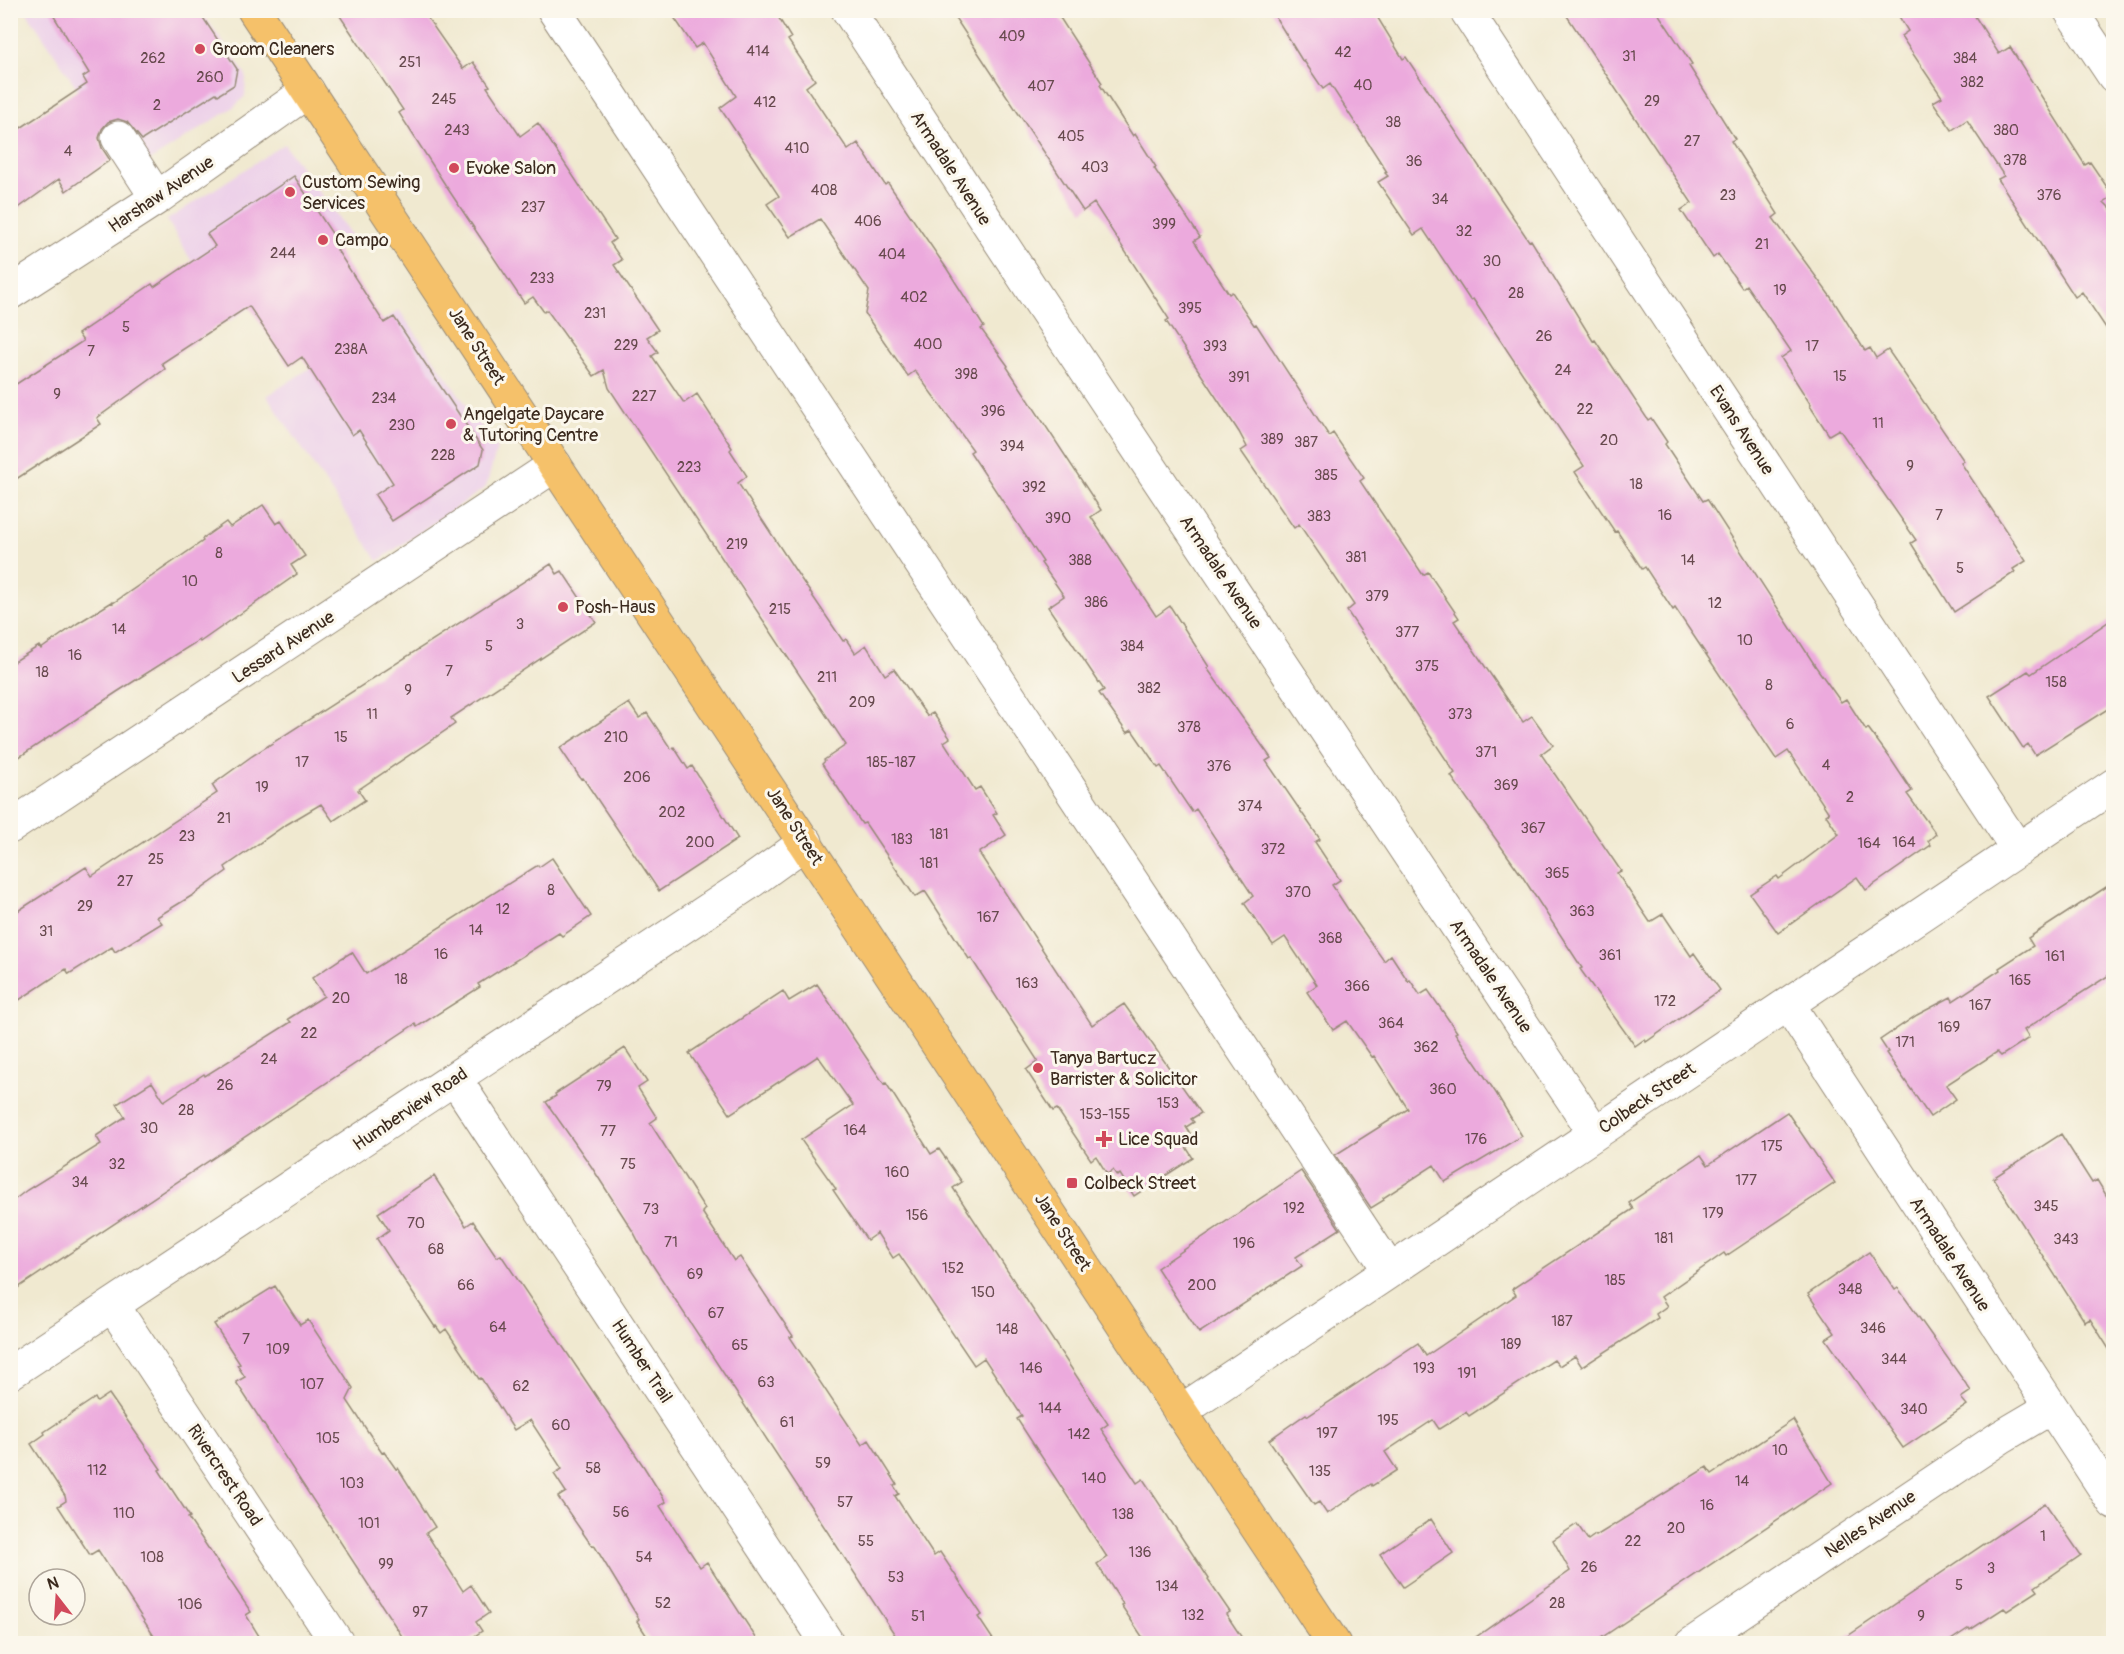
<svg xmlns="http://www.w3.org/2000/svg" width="2124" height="1654" viewBox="0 0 2124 1654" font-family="Pangolin,sans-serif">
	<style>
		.built { fill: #edd1e9 }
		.building { fill: #ecaadd }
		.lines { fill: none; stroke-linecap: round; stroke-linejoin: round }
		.minor-casing { stroke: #968a77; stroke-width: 35 }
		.major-casing { stroke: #968a77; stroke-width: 35 }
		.minor { stroke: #fff; stroke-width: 33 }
		.major { stroke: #f5c16b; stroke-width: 33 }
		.poi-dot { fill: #d1495b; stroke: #fbf7ec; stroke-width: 2 }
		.labels { text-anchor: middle; stroke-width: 6; stroke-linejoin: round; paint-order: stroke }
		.number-label { font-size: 15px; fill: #674a4e }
		.poi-label { font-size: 18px; fill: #3b2a1e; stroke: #fbf7ec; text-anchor: start }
		.street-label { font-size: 18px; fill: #3b2a1e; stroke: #fbf7ec }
	</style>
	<rect width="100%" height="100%" fill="#fbf7ec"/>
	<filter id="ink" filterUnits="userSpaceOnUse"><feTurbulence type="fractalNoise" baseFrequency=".0167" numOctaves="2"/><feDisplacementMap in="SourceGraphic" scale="12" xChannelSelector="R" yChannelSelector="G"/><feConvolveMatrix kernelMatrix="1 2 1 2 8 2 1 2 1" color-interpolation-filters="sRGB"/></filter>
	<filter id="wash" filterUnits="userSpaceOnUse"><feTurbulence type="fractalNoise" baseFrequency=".008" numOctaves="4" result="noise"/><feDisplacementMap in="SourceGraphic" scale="24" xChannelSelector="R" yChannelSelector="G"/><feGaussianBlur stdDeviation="1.35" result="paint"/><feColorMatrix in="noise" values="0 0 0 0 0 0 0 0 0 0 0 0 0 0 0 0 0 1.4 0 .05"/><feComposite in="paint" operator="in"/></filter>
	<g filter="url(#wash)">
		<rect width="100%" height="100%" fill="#f0e9d0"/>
		<path class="built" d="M26,11H201L246,75L245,96L234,107L143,165L134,174Z
			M284,144L354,239L228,322L167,220Z
			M399,310L497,448L486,487L378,561L267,396Z"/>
		<g id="blocks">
			<path class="building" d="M50,10H198L237,69L234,85L218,95L216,93L142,140L127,122L118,119L108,122L102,129L99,138L102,148L110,160L66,191L59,179L10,214V135L87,84L83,77L89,73Z
				M336,10H422L463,69L473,62L490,86L487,87L520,136L538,123L615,239L610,243L622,260L614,265L658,330L647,337L658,352L652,356L684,403L697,394L732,448L730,450L747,476L738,483L797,573L843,641L846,639L855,653L866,645L885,675L894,669L927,716L933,713L950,738L944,742L975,790L980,787L997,813L993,815L1006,835L979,853L1092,1025L1124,1004L1201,1113L1191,1119L1194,1122L1186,1127L1195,1141L1186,1147L1193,1158L1134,1196L1120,1174L1117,1176L1113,1170L1107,1174L1096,1156L1091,1160L1057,1109L1053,1111L1026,1070L1038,1061L971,958L969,959L925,891L915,897L865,823L862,824L822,764L825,761L824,760L846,745L609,388L604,370L594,376L547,310L544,312L533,297L524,303L446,186L399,113L403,110Z
				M669,10H774L791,38L788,40L815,80L806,87L848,150L858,143L885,185L888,183L947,269L984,327L981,329L1008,366L1007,367L1101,510L1091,517L1156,616L1170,606L1209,667L1207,668L1271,758L1266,761L1320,839L1315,842L1340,880L1332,885L1355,920L1384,961L1391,955L1408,981L1410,980L1420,995L1428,990L1457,1032L1455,1033L1496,1093L1522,1136L1445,1182L1434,1165L1383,1198L1384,1200L1371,1208L1335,1155L1408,1109L1374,1056L1372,1057L1347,1021L1333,1030L1307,992L1317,985L1285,937L1273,945L1244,903L1253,896L1196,809L1192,812L1161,766L1158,768L1132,730L1127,733L1099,693L1104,690L1048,607L1064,596L1041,563L1043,562L970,452L973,450L915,371L908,376L865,314L869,291L820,219L790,237L767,204L779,196L720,108L736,96L703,43L695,48Z
				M950,10H1055L1102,83L1100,85L1133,136L1135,134L1156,167L1154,168L1200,237L1194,241L1229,294L1232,292L1254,325L1256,324L1329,436L1333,433L1364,478L1360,481L1423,575L1428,572L1459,618L1454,621L1523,722L1532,716L1553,745L1541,754L1621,871L1617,873L1650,922L1663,914L1691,956L1694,953L1720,990L1646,1042L1645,1039L1635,1046L1580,969L1582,968L1522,876L1451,776L1455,773L1347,611L1354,605L1299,524L1294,528L1241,451L1247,447L1239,432L1166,321L1169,319L1094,203L1083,211Z
				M1271,10H1373L1403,59L1406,57L1529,241L1531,240L1593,341L1595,340L1648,420L1651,418L1667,442L1665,444L1703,501L1707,499L1816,667L1841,702L1846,699L1866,730L1868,728L1890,758L1912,791L1907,794L1936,834L1928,841L1931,845L1866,890L1857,877L1778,933L1750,894L1777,876L1779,879L1839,834L1826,815L1829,813L1788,751L1776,759L1675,608L1673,610L1645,567L1642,569L1617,531L1615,532L1575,472L1584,466L1473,299L1470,300L1423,229L1414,235L1378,182L1388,176L1385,173L1387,172L1330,84L1323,89L1304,61L1303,62Z
				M1563,10H1656L1692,64L1689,66L1735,139L1731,141L1778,214L1773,218L1833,300L1865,351L1870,348L1876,358L1888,350L1964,461L1961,463L2026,561L2013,569L2015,572L1954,612L1911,543L1916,540L1839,429L1829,435L1810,406L1811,405L1781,358L1791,351L1746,285L1742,288L1718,254L1713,258L1681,210L1692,203Z
				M1895,10H1971L1999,54L2010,47L2085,165L2090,162L2113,196L2104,202L2114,212V340L2082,292L2075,297L1998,179L2004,176L1967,120L1952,130L1933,102L1942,97L1901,36L1908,31Z
				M294,176L341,247L337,250L384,323L394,317L483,450L480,464L392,521L375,495L393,483L359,430L352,435L302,357L289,366L249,306L162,363L165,369L97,418L101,424L10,483V388L83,341L78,334L152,284L154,287L215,246L207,234Z
				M263,505L276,524L281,521L305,556L291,565L297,574L200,642L199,640L117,692L10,763V664L39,646L41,649L78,623L112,602L113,603L203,541L202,539L226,522L230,527Z
				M551,564L557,574L562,571L596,622L451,718L455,724L358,790L365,800L333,821L321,804L284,826L225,867L227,871L193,895L157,917L162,923L115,952L112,947L69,974L66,969L10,1006V916L86,867L92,876L217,793L212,785L252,756Z
				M2114,618V705L2035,755L2028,744L2023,748L1989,696L2028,671L2031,674Z
				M629,703L639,718L647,713L671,749L674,747L688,769L692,766L738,839L659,891L583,778L581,779L560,748Z
				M552,858L591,916L562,936L559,933L478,984L480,987L417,1027L415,1024L10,1293V1203L27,1190L101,1144L96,1136L125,1117L117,1104L152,1082L164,1101L204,1074L205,1076L291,1022L288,1019L324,996L312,978L342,958L352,952L366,974L538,865L539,867Z
				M2114,882V972L2024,1030L2029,1038L2001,1056L1997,1052L1946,1085L1956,1099L1930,1117L1886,1053L1888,1052L1880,1040L1917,1015L1951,997L1953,1001L2000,970L1999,968L2033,946L2028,938Z
				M817,984L884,1084L886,1083L931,1154L939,1149L962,1182L953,1188L1108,1424L1101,1429L1137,1483L1143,1479L1209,1579L1208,1580L1230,1612L1226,1614L1246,1644H1147L1121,1605L1123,1604L1097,1564L1107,1557L1017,1419L1022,1416L984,1358L974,1365L899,1254L893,1258L877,1233L867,1240L833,1190L836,1189L801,1140L853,1105L818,1056L730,1114L689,1053L783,991L789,1001Z
				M625,1048L647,1082L638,1088L657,1118L650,1123L705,1209L702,1212L734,1261L740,1257L793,1336L790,1337L862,1445L869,1440L897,1484L894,1486L899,1494L895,1496L934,1556L940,1552L982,1615L978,1617L996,1644H901L644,1252L634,1233L591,1166L546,1102L556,1096L555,1094Z
				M1787,1112L1835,1183L1726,1256L1724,1253L1661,1297L1667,1306L1656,1314L1658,1318L1582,1367L1575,1356L1559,1366L1554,1360L1469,1416L1466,1412L1439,1429L1433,1420L1385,1452L1397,1470L1372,1486L1371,1484L1327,1514L1319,1502L1314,1505L1269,1440L1306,1414L1308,1416L1418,1343L1426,1356L1516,1295L1512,1289L1633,1209L1629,1203L1701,1155L1708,1165Z
				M2061,1134L2092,1183L2097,1180L2114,1208V1357L2090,1319L2085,1322L1993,1178Z
				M1301,1171L1340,1229L1296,1257L1302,1266L1199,1333L1157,1268Z
				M434,1176L466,1226L473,1221L497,1257L501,1255L644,1467L666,1502L660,1506L700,1567L707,1562L760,1644H652L637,1621L639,1619L594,1545L592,1546L558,1497L566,1492L554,1474L562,1469L530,1420L514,1430L481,1378L479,1379L446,1329L441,1333L436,1326L435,1327L377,1239L389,1230L378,1213Z
				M1869,1252L1895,1290L1898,1288L1971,1391L1961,1398L1967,1405L1903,1448L1826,1339L1835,1333L1808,1294Z
				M275,1286L300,1325L308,1320L353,1388L347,1400L382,1453L384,1452L396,1469L398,1468L435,1527L426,1533L463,1591L471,1585L489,1613L476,1622L482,1631L463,1644H407L236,1382L245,1377L237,1365L240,1364L214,1324Z
				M109,1394L161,1469L159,1470L190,1517L188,1518L251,1612L246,1615L264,1644H159L98,1550L90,1555L58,1506L66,1501L65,1496L31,1444L45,1434L44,1432L95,1398L97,1402Z
				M1793,1420L1832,1483L1592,1644H1466L1570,1571L1553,1540L1577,1524L1588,1540L1595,1535L1596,1536L1707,1467L1712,1474Z
				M2045,1503L2081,1555L2035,1587L2038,1591L2007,1611L2004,1608L1970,1630L1969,1628L1945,1644H1836Z
				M1431,1519L1453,1553L1403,1587L1380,1554Z"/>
		</g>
	</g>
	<g filter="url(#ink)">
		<use href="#blocks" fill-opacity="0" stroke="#968a77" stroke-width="1.5"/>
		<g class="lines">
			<defs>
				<path id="minor" d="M554,10L1390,1271
					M848,10L1040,302L1595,1133
					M1466,10L2018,850
					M2070,10L2114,76
					M118,138L157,198
					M10,293L157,198L308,91
					M10,827L555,465
					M1788,1004L2114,1503
					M455,1079L828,1644
					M113,1306L338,1644
					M10,1373L746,885L806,842
					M1180,1412L2114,785
					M1692,1644L2001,1437L2050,1408"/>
				<path id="major" d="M254,10L1334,1644"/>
			</defs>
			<use href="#minor" class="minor-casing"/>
			<use href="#major" class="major-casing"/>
			<use href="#minor" class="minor"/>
			<use href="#major" class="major"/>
		</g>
	</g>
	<g class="poi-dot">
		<circle cx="200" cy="49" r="6"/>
		<circle cx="454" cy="168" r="6"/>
		<circle cx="290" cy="192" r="6"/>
		<circle cx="323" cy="240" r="6"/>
		<circle cx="451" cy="424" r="6"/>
		<circle cx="563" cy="607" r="6"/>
		<circle cx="1038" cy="1068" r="6"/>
		<path d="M1101 1130h6v6h6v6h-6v6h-6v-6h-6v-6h6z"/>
		<rect x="1066" y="1177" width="12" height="12" rx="3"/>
	</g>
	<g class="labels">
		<g class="number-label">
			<text x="1012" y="41">409</text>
			<text x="758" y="56">414</text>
			<text x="1343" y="57">42</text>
			<text x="1629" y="61">31</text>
			<text x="153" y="63">262</text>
			<text x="1965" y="63">384</text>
			<text x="410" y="67">251</text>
			<text x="210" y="82">260</text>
			<text x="1972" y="87">382</text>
			<text x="1363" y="90">40</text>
			<text x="1041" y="91">407</text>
			<text x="444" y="104">245</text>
			<text x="1652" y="106">29</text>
			<text x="765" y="107">412</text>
			<text x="157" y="110">2</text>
			<text x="1393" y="127">38</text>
			<text x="457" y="135">243</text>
			<text x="2006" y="135">380</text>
			<text x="1071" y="141">405</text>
			<text x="1692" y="146">27</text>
			<text x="797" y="153">410</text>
			<text x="68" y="156">4</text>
			<text x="2015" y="165">378</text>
			<text x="1414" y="166">36</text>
			<text x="1095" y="172">403</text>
			<text x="824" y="195">408</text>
			<text x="1728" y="200">23</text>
			<text x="2049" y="200">376</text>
			<text x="1440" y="204">34</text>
			<text x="533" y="212">237</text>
			<text x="868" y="226">406</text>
			<text x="1164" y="229">399</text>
			<text x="1464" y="236">32</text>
			<text x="1762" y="249">21</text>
			<text x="283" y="258">244</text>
			<text x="892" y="259">404</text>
			<text x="1492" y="266">30</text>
			<text x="542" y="283">233</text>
			<text x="1780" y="295">19</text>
			<text x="1516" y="298">28</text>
			<text x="914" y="302">402</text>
			<text x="1190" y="313">395</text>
			<text x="595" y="318">231</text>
			<text x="126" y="332">5</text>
			<text x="1544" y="341">26</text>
			<text x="928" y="349">400</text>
			<text x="626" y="350">229</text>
			<text x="1215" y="351">393</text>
			<text x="1812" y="351">17</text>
			<text x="351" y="354">238A</text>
			<text x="91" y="356">7</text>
			<text x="1563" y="375">24</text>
			<text x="966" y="379">398</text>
			<text x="1840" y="381">15</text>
			<text x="1239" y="382">391</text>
			<text x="57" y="399">9</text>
			<text x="644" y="401">227</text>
			<text x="384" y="403">234</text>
			<text x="1585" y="414">22</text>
			<text x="993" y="416">396</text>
			<text x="1878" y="428">11</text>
			<text x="402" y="430">230</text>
			<text x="1272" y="444">389</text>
			<text x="1609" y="445">20</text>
			<text x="1306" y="447">387</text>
			<text x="1012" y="451">394</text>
			<text x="443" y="460">228</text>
			<text x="1910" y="471">9</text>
			<text x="689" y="472">223</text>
			<text x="1326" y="480">385</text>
			<text x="1636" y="489">18</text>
			<text x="1034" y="492">392</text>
			<text x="1665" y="520">16</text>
			<text x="1939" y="520">7</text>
			<text x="1319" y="521">383</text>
			<text x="1058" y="523">390</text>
			<text x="737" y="549">219</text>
			<text x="219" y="558">8</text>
			<text x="1356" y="562">381</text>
			<text x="1080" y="565">388</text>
			<text x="1688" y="565">14</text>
			<text x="1960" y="573">5</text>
			<text x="190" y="586">10</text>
			<text x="1377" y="601">379</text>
			<text x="1096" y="607">386</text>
			<text x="1715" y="608">12</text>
			<text x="780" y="614">215</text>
			<text x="520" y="629">3</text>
			<text x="119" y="634">14</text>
			<text x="1407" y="637">377</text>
			<text x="1745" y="645">10</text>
			<text x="489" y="651">5</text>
			<text x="1132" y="651">384</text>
			<text x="75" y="660">16</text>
			<text x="1427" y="671">375</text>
			<text x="449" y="676">7</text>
			<text x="42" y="677">18</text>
			<text x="827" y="682">211</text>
			<text x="2056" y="687">158</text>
			<text x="1769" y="690">8</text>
			<text x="1149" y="693">382</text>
			<text x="408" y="695">9</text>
			<text x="862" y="707">209</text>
			<text x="372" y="719">11</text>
			<text x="1460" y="719">373</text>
			<text x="1790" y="729">6</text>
			<text x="1189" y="732">378</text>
			<text x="341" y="742">15</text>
			<text x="616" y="742">210</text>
			<text x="1486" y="757">371</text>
			<text x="302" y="767">17</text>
			<text x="891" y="767">185-187</text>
			<text x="1826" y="770">4</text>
			<text x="1219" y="771">376</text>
			<text x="637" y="782">206</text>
			<text x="1506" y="790">369</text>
			<text x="262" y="792">19</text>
			<text x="1850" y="802">2</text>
			<text x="1250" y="811">374</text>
			<text x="672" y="817">202</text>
			<text x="224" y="823">21</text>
			<text x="1533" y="833">367</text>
			<text x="939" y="839">181</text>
			<text x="187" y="841">23</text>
			<text x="902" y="844">183</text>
			<text x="700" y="847">200</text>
			<text x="1904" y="847">164</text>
			<text x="1869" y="848">164</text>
			<text x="1273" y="854">372</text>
			<text x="156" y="864">25</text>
			<text x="929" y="868">181</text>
			<text x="1557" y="878">365</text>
			<text x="125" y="886">27</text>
			<text x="551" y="895">8</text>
			<text x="1298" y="897">370</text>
			<text x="85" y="911">29</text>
			<text x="503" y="914">12</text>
			<text x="1582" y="916">363</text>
			<text x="988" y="922">167</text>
			<text x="476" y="935">14</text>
			<text x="46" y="936">31</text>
			<text x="1330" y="943">368</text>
			<text x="441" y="959">16</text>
			<text x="1610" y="960">361</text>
			<text x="2055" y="961">161</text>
			<text x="401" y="984">18</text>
			<text x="2020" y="985">165</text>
			<text x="1027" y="988">163</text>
			<text x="1357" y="991">366</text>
			<text x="341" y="1003">20</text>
			<text x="1665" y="1006">172</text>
			<text x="1980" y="1010">167</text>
			<text x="1391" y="1028">364</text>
			<text x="1949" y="1032">169</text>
			<text x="309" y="1038">22</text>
			<text x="1905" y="1047">171</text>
			<text x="1426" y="1052">362</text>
			<text x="269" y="1064">24</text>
			<text x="225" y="1090">26</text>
			<text x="604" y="1091">79</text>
			<text x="1443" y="1094">360</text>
			<text x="1168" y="1108">153</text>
			<text x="186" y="1115">28</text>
			<text x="1105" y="1119">153-155</text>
			<text x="149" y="1133">30</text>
			<text x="855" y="1135">164</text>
			<text x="608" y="1136">77</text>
			<text x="1476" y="1144">176</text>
			<text x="1772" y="1151">175</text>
			<text x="117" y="1169">32</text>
			<text x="628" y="1169">75</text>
			<text x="897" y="1177">160</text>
			<text x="1746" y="1185">177</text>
			<text x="80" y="1187">34</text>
			<text x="2046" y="1211">345</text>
			<text x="1294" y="1213">192</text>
			<text x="651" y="1214">73</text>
			<text x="1713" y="1218">179</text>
			<text x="917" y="1220">156</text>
			<text x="416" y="1228">70</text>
			<text x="1664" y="1243">181</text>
			<text x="2066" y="1244">343</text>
			<text x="671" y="1247">71</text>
			<text x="1244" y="1248">196</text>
			<text x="436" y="1254">68</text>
			<text x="953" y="1273">152</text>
			<text x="695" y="1279">69</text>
			<text x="1615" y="1285">185</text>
			<text x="466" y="1290">66</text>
			<text x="1202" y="1290">200</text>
			<text x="1850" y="1294">348</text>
			<text x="983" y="1297">150</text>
			<text x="716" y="1318">67</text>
			<text x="1562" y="1326">187</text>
			<text x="498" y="1332">64</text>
			<text x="1873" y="1333">346</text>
			<text x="1007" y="1334">148</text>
			<text x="246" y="1344">7</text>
			<text x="1511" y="1349">189</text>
			<text x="740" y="1350">65</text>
			<text x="278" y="1354">109</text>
			<text x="1894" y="1364">344</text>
			<text x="1031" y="1373">146</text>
			<text x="1424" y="1373">193</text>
			<text x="1467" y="1378">191</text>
			<text x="766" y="1387">63</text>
			<text x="312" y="1389">107</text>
			<text x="521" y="1391">62</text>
			<text x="1050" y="1413">144</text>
			<text x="1914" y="1414">340</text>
			<text x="1388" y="1425">195</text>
			<text x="787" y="1427">61</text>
			<text x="561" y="1430">60</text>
			<text x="1327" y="1438">197</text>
			<text x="1079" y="1439">142</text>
			<text x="328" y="1443">105</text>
			<text x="1780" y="1455">10</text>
			<text x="823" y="1468">59</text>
			<text x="593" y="1473">58</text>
			<text x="97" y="1475">112</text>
			<text x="1320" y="1476">135</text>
			<text x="1094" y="1483">140</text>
			<text x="1742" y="1486">14</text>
			<text x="352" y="1488">103</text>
			<text x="845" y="1507">57</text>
			<text x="1707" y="1510">16</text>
			<text x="621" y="1517">56</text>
			<text x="124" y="1518">110</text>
			<text x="1123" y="1519">138</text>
			<text x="369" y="1528">101</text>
			<text x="1676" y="1533">20</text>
			<text x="2043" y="1541">1</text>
			<text x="866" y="1546">55</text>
			<text x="1633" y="1546">22</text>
			<text x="1140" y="1557">136</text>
			<text x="152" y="1562">108</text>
			<text x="644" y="1562">54</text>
			<text x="386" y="1569">99</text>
			<text x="1589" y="1572">26</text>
			<text x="1991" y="1573">3</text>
			<text x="896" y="1582">53</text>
			<text x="1959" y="1590">5</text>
			<text x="1167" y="1591">134</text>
			<text x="663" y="1608">52</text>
			<text x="1557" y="1608">28</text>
			<text x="190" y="1609">106</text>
			<text x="420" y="1617">97</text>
			<text x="1193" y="1620">132</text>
			<text x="918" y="1621">51</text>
			<text x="1921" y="1621">9</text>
		</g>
		<g class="poi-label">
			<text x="212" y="55">Groom Cleaners</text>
			<text x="466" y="174">Evoke Salon</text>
			<text x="302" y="188">Custom Sewing<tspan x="302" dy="21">Services</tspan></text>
			<text x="335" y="246">Campo</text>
			<text x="463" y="420">Angelgate Daycare<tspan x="463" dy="21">&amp; Tutoring Centre</tspan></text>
			<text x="575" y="613">Posh-Haus</text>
			<text x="1050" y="1064">Tanya Bartucz<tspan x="1050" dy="21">Barrister &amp; Solicitor</tspan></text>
			<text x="1118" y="1145">Lice Squad</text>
			<text x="1084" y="1189">Colbeck Street</text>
		</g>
		<g class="street-label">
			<text transform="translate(951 168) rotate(57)" y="6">Armadale Avenue</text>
			<text transform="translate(161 194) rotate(-34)" y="6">Harshaw Avenue</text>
			<text transform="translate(477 346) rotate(57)" y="6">Jane Street</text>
			<text transform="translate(1742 430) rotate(57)" y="6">Evans Avenue</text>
			<text transform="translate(1221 572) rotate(56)" y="6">Armadale Avenue</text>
			<text transform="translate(283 647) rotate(-33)" y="6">Lessard Avenue</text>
			<text transform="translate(795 826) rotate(57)" y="6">Jane Street</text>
			<text transform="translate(1491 976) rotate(56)" y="6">Armadale Avenue</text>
			<text transform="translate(1647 1098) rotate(-34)" y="6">Colbeck Street</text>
			<text transform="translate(410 1109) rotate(-34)" y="6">Humberview Road</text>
			<text transform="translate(1063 1232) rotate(57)" y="6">Jane Street</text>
			<text transform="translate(1950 1254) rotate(57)" y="6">Armadale Avenue</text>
			<text transform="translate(642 1361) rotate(57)" y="6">Humber Trail</text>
			<text transform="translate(225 1475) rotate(56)" y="6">Rivercrest Road</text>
			<text transform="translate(1870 1524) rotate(-34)" y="6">Nelles Avenue</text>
		</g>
	</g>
	<rect width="2124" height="1654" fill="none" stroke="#fbf7ec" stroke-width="36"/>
	<g transform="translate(57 1597) rotate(343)"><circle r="28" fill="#fbf7ec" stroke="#aea59a" stroke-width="1.5"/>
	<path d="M0-4.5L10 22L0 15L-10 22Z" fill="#d1495b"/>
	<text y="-9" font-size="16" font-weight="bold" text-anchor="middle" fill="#3b2a1e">N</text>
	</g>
</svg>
